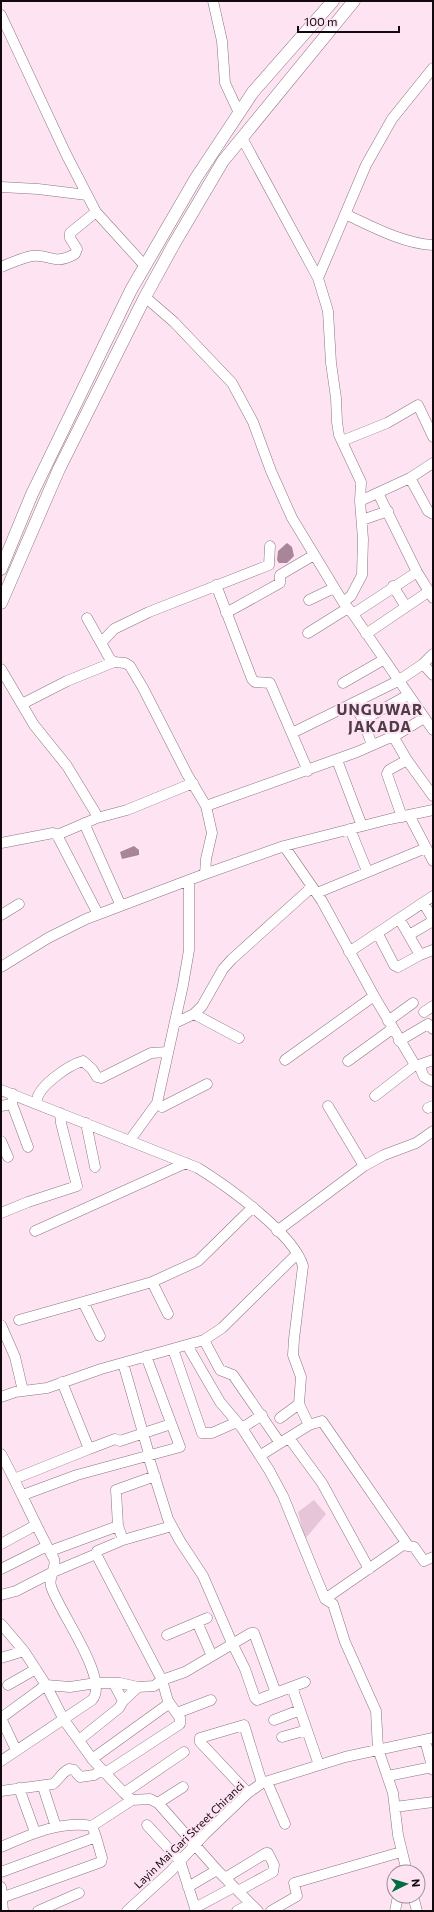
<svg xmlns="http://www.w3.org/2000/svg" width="434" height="1912" viewBox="0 0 434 1912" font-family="Commissioner,sans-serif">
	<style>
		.green { fill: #e5c5d7 }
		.water { fill: #a9859a }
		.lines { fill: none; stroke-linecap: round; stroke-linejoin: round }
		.minor-casing { stroke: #8b7481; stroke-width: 11 }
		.major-casing { stroke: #8b7481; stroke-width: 13 }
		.minor { stroke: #fff; stroke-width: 10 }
		.major { stroke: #fff; stroke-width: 12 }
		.labels { text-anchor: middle; stroke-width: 4; stroke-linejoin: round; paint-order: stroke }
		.street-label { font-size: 11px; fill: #11090e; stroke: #fee4f2 }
		.district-label { font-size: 15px; font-weight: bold; letter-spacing: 1px; fill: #503c48; stroke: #fee4f2 }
	</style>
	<rect width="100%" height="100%" fill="#fee4f2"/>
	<path class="green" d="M314,1500L326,1514L305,1539L298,1512Z"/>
	<path class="water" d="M287,543L292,547L294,556L287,563H279L277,560L278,551Z
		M134,846L139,850V855L122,859L120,852Z"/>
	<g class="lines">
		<defs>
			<path id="minor" d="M213,1L222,41L225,83L239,113
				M1,15L66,154L96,212L145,266
				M242,138L318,278L328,311L331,363L336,398L337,422L339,435L361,482L360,501L363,539L362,575L351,596L343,602
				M1,187L38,189L87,195
				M345,214C371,226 404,244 433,245
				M1,267C11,263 21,258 32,256C52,254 52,266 75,254L77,249L70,238V233L96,212
				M318,278L366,165L392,119L433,68
				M145,297L174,322L232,383L253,422L271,471L292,518L343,602L353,614L433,730
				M342,441L387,423L418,405L433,437
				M410,478L428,511L433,514
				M378,493L417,572L433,598
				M360,501L410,478L433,463
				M362,520L388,511
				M216,585L252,679L255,682L270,683L308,771
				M393,586L406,607
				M309,600L334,588
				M226,613L280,583V575L314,555
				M353,614L417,572
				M87,618L110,659L114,662L125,663L130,666L143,688L187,774L206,806L212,833L206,859L205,874
				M308,633L348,608
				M366,634L428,592
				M101,643L114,629L149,612L269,565L270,546
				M423,664L433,675
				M1,669L34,725L67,766L95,812L97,818L57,835
				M343,683L383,660
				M22,704L67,681L114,662
				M354,704L363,720L372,745
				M363,720L408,695
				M292,733L398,681L423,664L433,654
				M393,736L407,760L433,796
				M337,760L362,826
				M206,806L357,752L398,734L424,718
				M409,815L433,861
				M402,817L387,774L389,770L407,760
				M97,818L127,810L193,783
				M84,823L121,906
				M350,829L367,871
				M1,843L53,833L57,835L98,914
				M284,846L322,901L374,996L415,1065
				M189,880V950L183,985L157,1103L162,1107L207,1084
				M317,893L426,848
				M424,904L433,919
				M1,915L19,904
				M400,920L420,955L433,950
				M378,934L394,965L398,967L420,955
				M409,935L433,921
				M349,952L433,896
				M1,967L48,938L86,919L205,874L284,846L390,819L433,810
				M424,1012L433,1006
				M194,1014L239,1038
				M388,1021L413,1003
				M175,1023L194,1014L202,1006L223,969L232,959L312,887
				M399,1041L428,1024L433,1029
				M285,1060L374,996
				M348,1061L392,1029
				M419,1065L424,1077L431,1081L433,1080
				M1,1090L198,1168C227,1186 294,1234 303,1266L294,1339L293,1355L301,1377L299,1404L309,1425
				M13,1094L12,1104L28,1147
				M375,1096L415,1065H419L433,1060
				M37,1104C34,1088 69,1065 83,1061L92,1069L97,1077L101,1078L151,1053L168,1052
				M1,1106L12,1104
				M328,1106L364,1166
				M428,1108L433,1106
				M86,1123L95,1167
				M130,1140L157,1103
				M1,1141L8,1157
				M1,1213L28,1202L77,1186L61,1123L60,1113
				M35,1231L186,1163
				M277,1231L364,1166L384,1155L416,1143L433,1131
				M168,1314L152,1282L198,1261L253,1207
				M19,1320L83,1302
				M1,1325L15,1357L23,1391
				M100,1336L83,1302L152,1282
				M204,1340L220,1370L233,1375L280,1443
				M187,1345L220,1402L242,1428L269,1470L283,1496L325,1599L333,1604L345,1642L376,1711L378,1749L393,1793L398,1835L407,1872
				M173,1349L202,1433H212L237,1422
				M123,1363L149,1454
				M1,1397L15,1392L47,1388L101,1369L204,1340L222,1328L297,1254
				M280,1418L299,1404
				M242,1428L262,1415
				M289,1438L322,1483L369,1569
				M89,1449L115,1439L120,1441L171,1424
				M1,1454C20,1489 35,1525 54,1559C57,1568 48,1576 51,1586C57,1609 111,1680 92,1700L1,1761
				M148,1455L168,1519L180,1541L203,1576L232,1643L245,1669L255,1698L257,1700L305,1682
				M261,1455L309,1425L322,1421L407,1544
				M14,1479L89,1449L62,1382
				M23,1495L77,1475L180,1447L146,1356
				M123,1540L118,1526L116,1490L155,1476
				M1,1544L36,1525
				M52,1556L53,1550L118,1526
				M1,1569L47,1546
				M1,1595L16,1591L51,1573L96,1554
				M325,1599L403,1545L414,1547L424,1561L433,1557
				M197,1622L212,1656
				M1,1624L24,1651L46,1685L64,1720L93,1760L124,1793L132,1800L150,1799L158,1803L217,1870L258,1911
				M167,1635L207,1618
				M1,1658L24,1651
				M114,1684L123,1701
				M8,1685L36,1669
				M292,1687L319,1765
				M177,1713L211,1700
				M274,1720L300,1710
				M282,1737L307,1730
				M79,1740L119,1708L123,1701L138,1687
				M425,1740L433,1770
				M16,1750L1,1718L46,1685L70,1687L96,1683H120L138,1687L154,1686L162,1680L185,1672L251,1633H254L276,1693
				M92,1759L167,1705L168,1701L162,1680L96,1554L97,1551L123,1540L172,1526
				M105,1773L180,1724V1718L168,1701
				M388,1776L432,1767
				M267,1782L285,1824
				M43,1787L56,1827
				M19,1788L35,1832
				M1,1791L53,1784C59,1780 61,1773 69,1769L74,1770L80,1777L94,1775L102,1770
				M124,1793L184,1752
				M248,1793L200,1742V1738L244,1725L262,1783
				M158,1803L183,1787
				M395,1807L433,1802
				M147,1825L180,1861L196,1911
				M92,1826L132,1800
				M1,1847C29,1835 61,1820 92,1826L96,1837L1,1872
				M225,1878L266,1853H268L274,1865L273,1872L238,1891
				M1,1887L3,1911
				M188,1887L217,1870
				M413,1896L417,1911
				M1,1898L101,1862L102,1858L96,1837
				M195,1908L234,1887
				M38,1911L79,1893
				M127,1911L171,1871L204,1835L248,1793L262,1783L345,1757L433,1738
				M237,1911L250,1904
				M271,1911L297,1896L294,1883L401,1852
				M395,1911L398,1896"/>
			<path id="major" d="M1,569L32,494L131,290L196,178L253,92L333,1
				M1,603L59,469L145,297L174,244L223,161L354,1"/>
		</defs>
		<use href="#minor" class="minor-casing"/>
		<use href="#major" class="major-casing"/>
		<use href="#minor" class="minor"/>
		<use href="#major" class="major"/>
	</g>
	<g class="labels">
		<g class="street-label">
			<text transform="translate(189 1835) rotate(-44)" y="4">Layin Mai Gari Street Chiranci</text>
		</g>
		<g class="district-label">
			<text x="380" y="715">UNGUWAR<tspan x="380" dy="17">JAKADA</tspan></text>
		</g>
	</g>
	<rect width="434" height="1912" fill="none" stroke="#11090e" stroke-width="4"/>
	<g transform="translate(406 1884) rotate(85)"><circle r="19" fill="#fee4f2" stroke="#9f8c97"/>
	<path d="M0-3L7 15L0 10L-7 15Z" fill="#006c43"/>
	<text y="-6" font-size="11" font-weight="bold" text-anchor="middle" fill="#11090e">N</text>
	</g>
	<path d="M298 26v6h101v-6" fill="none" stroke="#11090e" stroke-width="2"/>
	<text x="304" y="26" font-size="12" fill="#11090e" stroke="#fee4f2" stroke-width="3" paint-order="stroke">100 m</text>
</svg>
